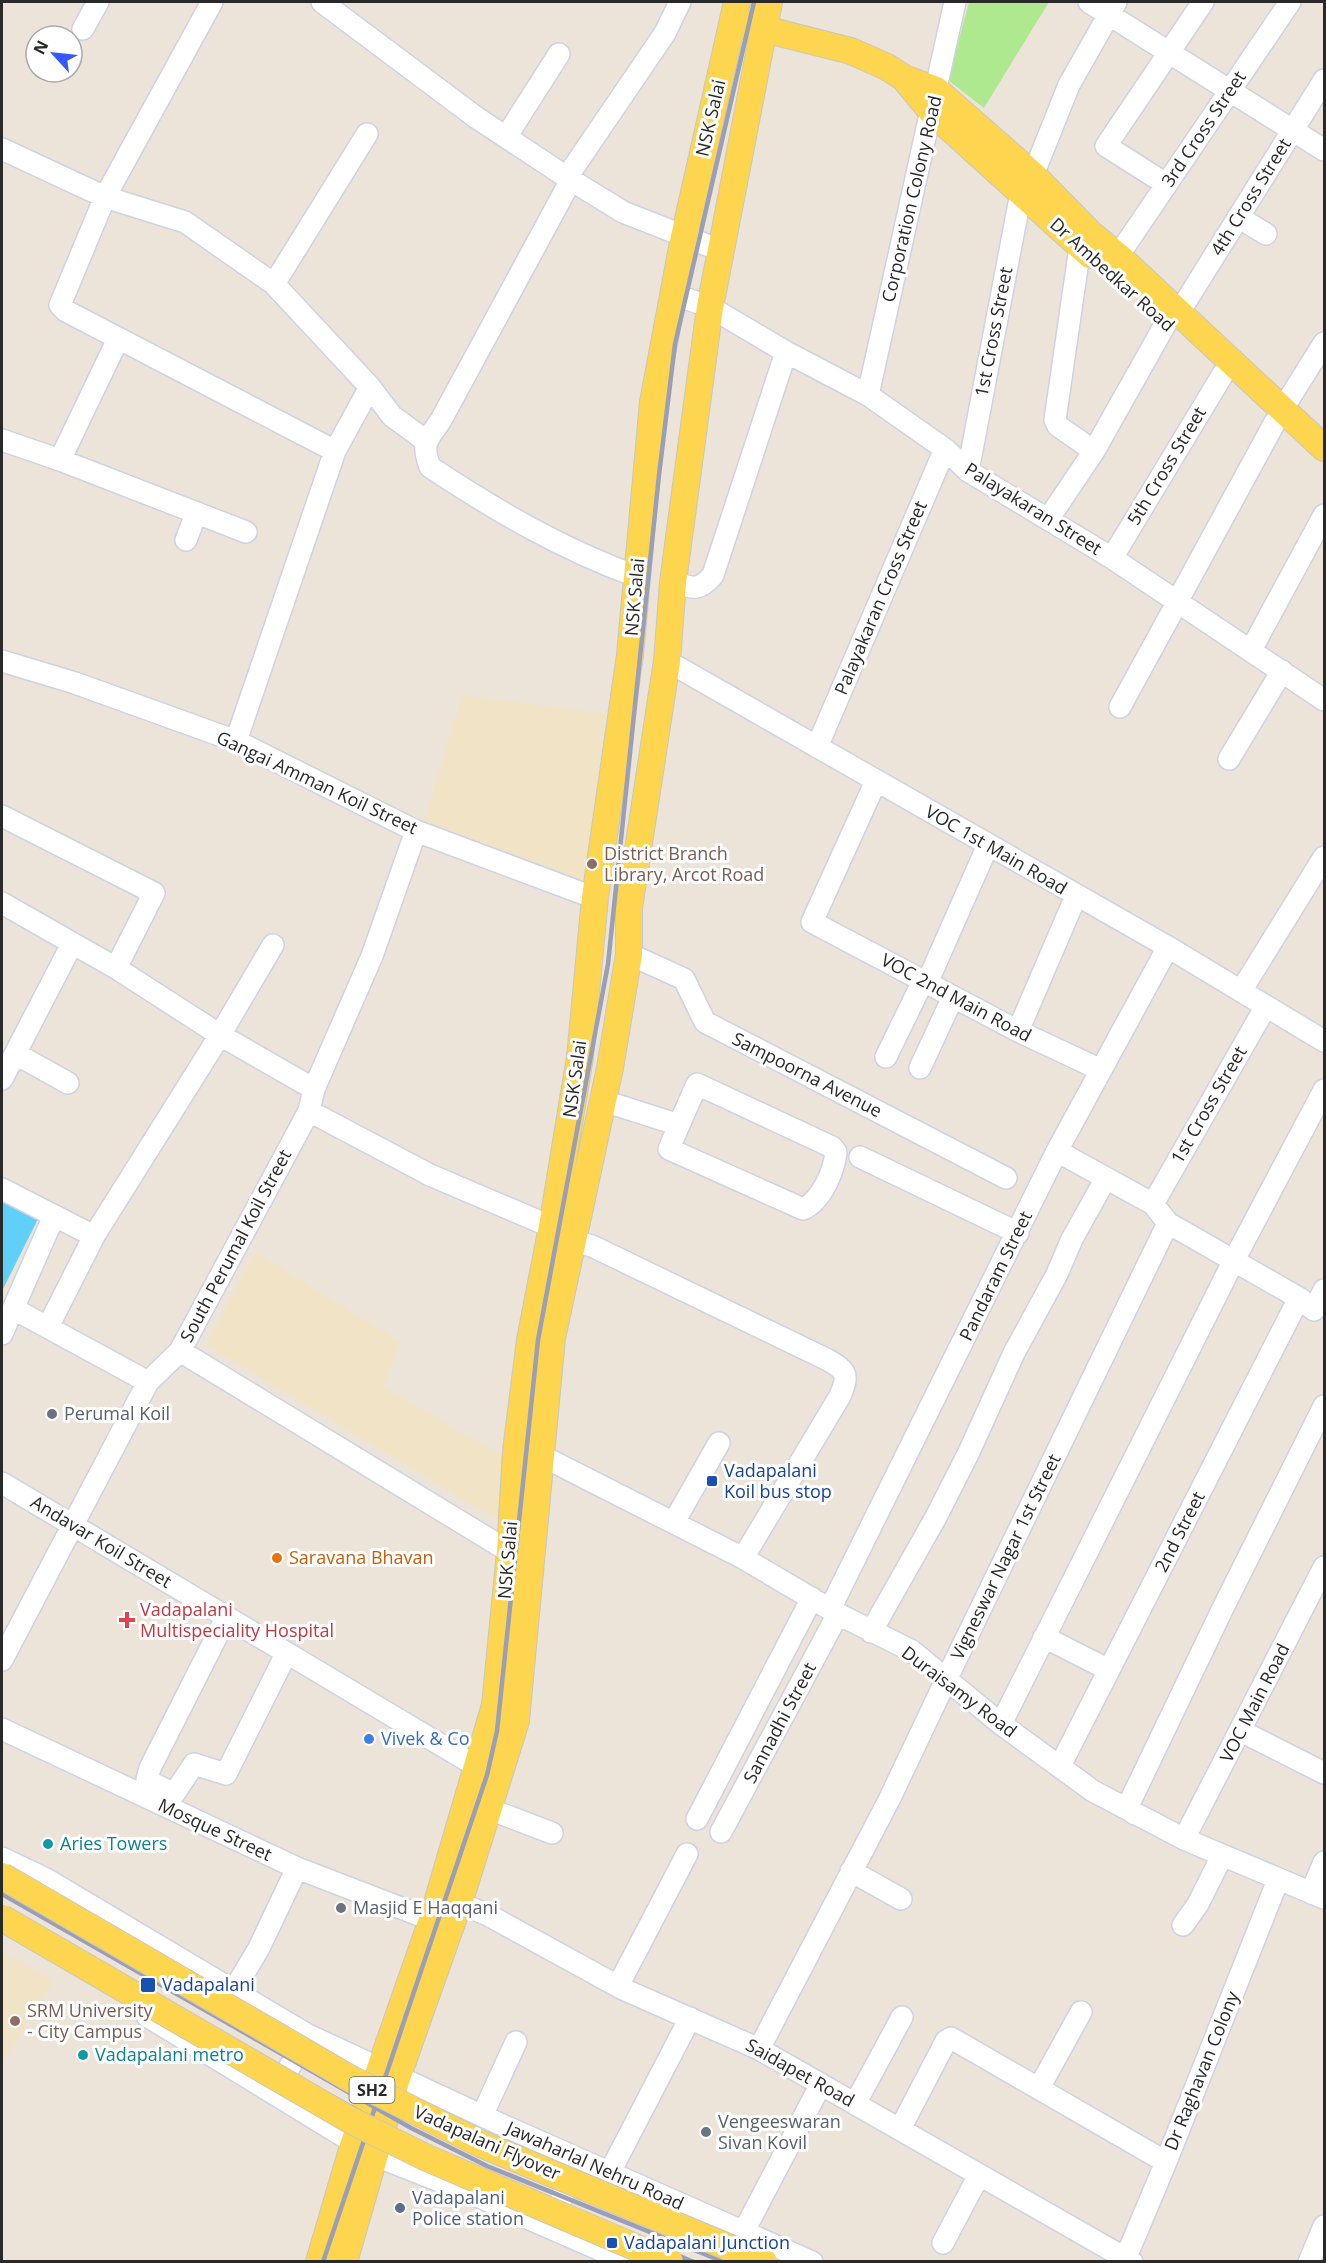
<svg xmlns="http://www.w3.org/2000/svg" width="1326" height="2263" viewBox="0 0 1326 2263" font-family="'Open Sans',sans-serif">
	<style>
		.education { fill: #f0e3c6 }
		.green { fill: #aee990 }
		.water { fill: #61d0f9 }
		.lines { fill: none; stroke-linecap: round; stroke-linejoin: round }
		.minor-casing { stroke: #ced2e3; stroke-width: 24 }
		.major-casing { stroke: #c7c7c7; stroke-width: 28 }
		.minor { stroke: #fff; stroke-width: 21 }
		.major { stroke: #fdd54e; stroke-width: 26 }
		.rail { stroke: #9b9fb5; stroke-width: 4.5 }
		.major-bridge-casing { stroke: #c7c7c7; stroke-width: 28; stroke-linecap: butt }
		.major-bridge { stroke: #fdd54e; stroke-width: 26 }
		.education-dot { fill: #8d6e63; stroke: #fff; stroke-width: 2 }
		.worship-dot { fill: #6b7280; stroke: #fff; stroke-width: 2 }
		.transit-dot { fill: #1a4fb4; stroke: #fff; stroke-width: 2 }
		.food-dot { fill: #e8710a; stroke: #fff; stroke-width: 2 }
		.health-dot { fill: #e0444e; stroke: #fff; stroke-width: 2 }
		.shop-dot { fill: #3f7fe0; stroke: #fff; stroke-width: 2 }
		.culture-dot { fill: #0f9aa8; stroke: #fff; stroke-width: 2 }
		.service-dot { fill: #5c6f8a; stroke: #fff; stroke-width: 2 }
		.labels { text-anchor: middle; stroke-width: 6; stroke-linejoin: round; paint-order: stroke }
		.shield { fill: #fff; stroke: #696969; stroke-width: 1.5 }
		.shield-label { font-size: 16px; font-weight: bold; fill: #292929 }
		.street-label { font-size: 18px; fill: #292929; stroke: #fff }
		.education-label { font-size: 18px; fill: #785e54; stroke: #fff; text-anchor: start }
		.worship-label { font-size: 18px; fill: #5b616d; stroke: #fff; text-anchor: start }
		.transit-label { font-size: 18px; fill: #164399; stroke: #fff; text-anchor: start }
		.food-label { font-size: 18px; fill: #c56008; stroke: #fff; text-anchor: start }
		.health-label { font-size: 18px; fill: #be3a42; stroke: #fff; text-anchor: start }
		.shop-label { font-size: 18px; fill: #366cbe; stroke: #fff; text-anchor: start }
		.culture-label { font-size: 18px; fill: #0d838f; stroke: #fff; text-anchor: start }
		.service-label { font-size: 18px; fill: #4e5e75; stroke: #fff; text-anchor: start }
	</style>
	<rect width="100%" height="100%" fill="#ede4d9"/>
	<path class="education" d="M462,695L605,714L584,885L424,821Z
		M255,1252L401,1342L383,1387L521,1466L516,1531L206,1345Z
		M2,1952L54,1980L2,2063Z"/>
	<path class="green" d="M969,2H1049L984,108L948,80Z"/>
	<path class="water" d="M2,1199L39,1217L2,1291Z"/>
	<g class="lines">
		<defs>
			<path id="minor" d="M212,2L105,197L60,305L66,311L335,451
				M322,2L477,118L571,180L623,212L722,251
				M1089,2L1324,150
				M83,29L98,2
				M506,137L559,54
				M2,149L105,197L185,222L274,284L370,387L392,416L426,441
				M1033,175L1069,85L1116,2
				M567,177L665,33L680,2
				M571,180L441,420C427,441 421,442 430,467C495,510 563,550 636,576
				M1166,184L1106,146L1203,2
				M1238,217L1266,234
				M1080,247L1055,420L1058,426L1094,451
				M1118,256L1290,2
				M274,284L367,134
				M673,294L710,307L786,352L868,395L945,449L968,471L1112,558L1324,700
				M1178,314L1324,80
				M868,395L955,2
				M1282,410L1324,343
				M2,440L60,460L246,532
				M60,460L118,339
				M968,471L1021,193
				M1049,518L1094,451L1166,323
				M186,540L196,514
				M1112,558L1223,374
				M673,582C692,588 699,592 713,575L786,352
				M1177,602L1275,422
				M1251,650L1324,515
				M2,661L75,683L236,741L416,831L595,898
				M667,661L1168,947L1324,1041
				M1120,707L1178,601
				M236,741L335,451L370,387
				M817,747L945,449
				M1229,759L1282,671
				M876,781L812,922L1018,1031L1101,1070
				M2,816L154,893L116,968
				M2,903L116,968L220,1035L314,1089
				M629,954L684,979L705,1022L1006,1178
				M927,983L988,845
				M1241,991L1324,857
				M1018,1031L1076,896
				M16,1054L68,1083
				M886,1057L923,981
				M920,1068L953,997
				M2,1079L72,944
				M604,1101L679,1125L669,1149L803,1209C821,1201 834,1172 836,1152L832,1147L697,1084L679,1125
				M309,1111L430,1175L552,1227
				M1057,1151L1153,1204L1168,1223L1299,1298L1314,1310L1324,1290
				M860,1157L1018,1233
				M2,1189L94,1236
				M1153,1204L1266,1006
				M573,1241L592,1246L828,1360C847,1371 849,1375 840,1396L743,1558
				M14,1309L148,1382
				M48,1327L94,1236L220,1035L273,945
				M2,1334L54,1216
				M180,1351L510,1552
				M528,1453L542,1456L743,1558L838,1614L912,1651L1001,1724L1093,1791L1184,1839L1324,1898
				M2,1483L478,1767
				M674,1522L719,1443
				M830,1609L1057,1151L1168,947
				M226,1618L150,1768L147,1779L150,1782L174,1794L194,1764L226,1774L286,1654
				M871,1632L936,1517L968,1454L1014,1353L1057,1274L1072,1239L1106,1178
				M1044,1637L1109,1670
				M2,1660L148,1382L180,1351L309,1111L314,1089L372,956L416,831
				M1001,1724L1234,1260L1324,1090
				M2,1729L297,1868L432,1920
				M1241,1731L1324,1773
				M1060,1766L1299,1298
				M489,1809L552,1833
				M1135,1814L1127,1808L1222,1610L1324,1406
				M697,1819L812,1598
				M721,1832L838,1614
				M1184,1839L1324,1567
				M2,1858L46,1879L308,2035L500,2124L812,2262
				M851,1871L901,1899
				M1311,1893L1324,1862
				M459,1903L488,1915L623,1989L759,2049L1132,2262
				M1183,1925L1198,1904L1222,1856
				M618,1986L687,1854
				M234,1990L259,1948L297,1868
				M147,2016L376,2156L470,2193L628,2262
				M759,2049L889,1800L947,1678L1168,1223
				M1039,2088L1081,2012
				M274,2094L308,2035
				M855,2104L902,2017
				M482,2116L516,2042
				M900,2129L946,2041L951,2038L1166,2162
				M610,2172L690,2018
				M549,2227L575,2168
				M744,2231L821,2084
				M943,2243L979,2175
				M1124,2262L1166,2162L1278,1880
				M1309,2262L1324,2226"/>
			<path id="major" d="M748,25L851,51L887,67L904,78L936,90L1033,175L1091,234L1118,256L1324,448
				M904,78L932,112L1090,255
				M319,2262L354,2143L432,1920L495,1705L510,1552L516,1451L530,1340L552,1227L580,1057L595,898L630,655L653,402L684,237L737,2
				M344,2262L397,2078L459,1903L516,1721L552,1338L610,1068L629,954V908L667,661L673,582L710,307L769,2"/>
		</defs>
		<use href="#minor" class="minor-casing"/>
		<use href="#major" class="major-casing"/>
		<use href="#minor" class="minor"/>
		<use href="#major" class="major"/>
		<path class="rail" d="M2,1894L411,2128L487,2166L724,2262
			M2,1907L65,1942L268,2061L391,2129L472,2171L694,2262
			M323,2262L487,1775L497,1731L538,1340L608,964L659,475L675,344L754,2"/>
		<defs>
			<path id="major-bridge" d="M2,1876L353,2080L481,2144L764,2262
				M2,1918L350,2120L427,2158L670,2262"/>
		</defs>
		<use href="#major-bridge" class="major-bridge-casing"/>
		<use href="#major-bridge" class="major-bridge"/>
	</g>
	<g class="education-dot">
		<circle cx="592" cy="864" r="6"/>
		<circle cx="15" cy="2021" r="6"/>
	</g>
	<g class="worship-dot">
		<circle cx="52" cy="1414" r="6"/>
		<circle cx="341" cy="1908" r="6"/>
		<circle cx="706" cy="2132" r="6"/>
	</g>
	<g class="transit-dot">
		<rect x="706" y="1475" width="12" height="12" rx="3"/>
		<rect x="140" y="1977" width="16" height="16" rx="3"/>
		<rect x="606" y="2237" width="12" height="12" rx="3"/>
	</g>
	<circle class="food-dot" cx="277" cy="1558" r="6"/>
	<path class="health-dot" d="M124 1611h6v6h6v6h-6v6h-6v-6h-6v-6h6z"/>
	<circle class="shop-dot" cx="369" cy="1739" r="6"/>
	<g class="culture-dot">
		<circle cx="48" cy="1844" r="6"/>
		<circle cx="83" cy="2055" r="6"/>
	</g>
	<circle class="service-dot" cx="400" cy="2208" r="6"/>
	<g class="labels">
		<rect class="shield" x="349.5" y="2077" width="45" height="26" rx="4.5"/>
		<g class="shield-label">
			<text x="372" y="2096">SH2</text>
		</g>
		<g class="street-label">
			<text transform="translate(711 118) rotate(-77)" y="6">NSK Salai</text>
			<text transform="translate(1204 129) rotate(-56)" y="6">3rd Cross Street</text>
			<text transform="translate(1251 197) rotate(-58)" y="6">4th Cross Street</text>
			<text transform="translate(912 199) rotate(-77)" y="6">Corporation Colony Road</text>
			<text transform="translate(1112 275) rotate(42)" y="6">Dr Ambedkar Road</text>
			<text transform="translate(994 332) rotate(-79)" y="6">1st Cross Street</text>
			<text transform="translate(1167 466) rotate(-59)" y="6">5th Cross Street</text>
			<text transform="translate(1033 509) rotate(32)" y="6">Palayakaran Street</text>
			<text transform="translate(635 597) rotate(-85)" y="6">NSK Salai</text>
			<text transform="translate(881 598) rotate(-67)" y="6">Palayakaran Cross Street</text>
			<text transform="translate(317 783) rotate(25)" y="6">Gangai Amman Koil Street</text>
			<text transform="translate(996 850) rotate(30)" y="6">VOC 1st Main Road</text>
			<text transform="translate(956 998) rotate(28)" y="6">VOC 2nd Main Road</text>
			<text transform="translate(807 1075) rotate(27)" y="6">Sampoorna Avenue</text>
			<text transform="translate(575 1079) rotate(-82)" y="6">NSK Salai</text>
			<text transform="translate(1209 1105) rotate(-60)" y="6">1st Cross Street</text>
			<text transform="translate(236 1246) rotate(-62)" y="6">South Perumal Koil Street</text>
			<text transform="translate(996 1276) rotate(-64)" y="6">Pandaram Street</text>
			<text transform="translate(1180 1532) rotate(-63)" y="6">2nd Street</text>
			<text transform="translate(101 1542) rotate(31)" y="6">Andavar Koil Street</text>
			<text transform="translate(1006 1557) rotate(-64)" y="6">Vigneswar Nagar 1st Street</text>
			<text transform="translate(508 1560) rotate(-85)" y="6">NSK Salai</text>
			<text transform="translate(959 1692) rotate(37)" y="6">Duraisamy Road</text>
			<text transform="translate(1255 1703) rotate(-63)" y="6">VOC Main Road</text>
			<text transform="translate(780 1723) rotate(-62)" y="6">Sannadhi Street</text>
			<text transform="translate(215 1830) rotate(25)" y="6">Mosque Street</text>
			<text transform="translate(1202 2071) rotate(-68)" y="6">Dr Raghavan Colony</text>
			<text transform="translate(800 2073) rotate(29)" y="6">Saidapet Road</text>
			<text transform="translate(487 2143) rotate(24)" y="6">Vadapalani Flyover</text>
			<text transform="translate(595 2166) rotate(24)" y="6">Jawaharlal Nehru Road</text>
		</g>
		<g class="education-label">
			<text x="604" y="860">District Branch<tspan x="604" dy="21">Library, Arcot Road</tspan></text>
			<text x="27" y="2017">SRM University<tspan x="27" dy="21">- City Campus</tspan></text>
		</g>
		<g class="worship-label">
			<text x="64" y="1420">Perumal Koil</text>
			<text x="353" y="1914">Masjid E Haqqani</text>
			<text x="718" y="2128">Vengeeswaran<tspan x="718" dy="21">Sivan Kovil</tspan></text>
		</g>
		<g class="transit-label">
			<text x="724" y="1477">Vadapalani<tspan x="724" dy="21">Koil bus stop</tspan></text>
			<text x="162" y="1991">Vadapalani</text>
			<text x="624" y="2249">Vadapalani Junction</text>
		</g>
		<g class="food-label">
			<text x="289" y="1564">Saravana Bhavan</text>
		</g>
		<g class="health-label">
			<text x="140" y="1616">Vadapalani<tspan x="140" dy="21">Multispeciality Hospital</tspan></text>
		</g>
		<g class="shop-label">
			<text x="381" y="1745">Vivek &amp; Co</text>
		</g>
		<g class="culture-label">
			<text x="60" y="1850">Aries Towers</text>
			<text x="95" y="2061">Vadapalani metro</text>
		</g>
		<g class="service-label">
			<text x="412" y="2204">Vadapalani<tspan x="412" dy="21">Police station</tspan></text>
		</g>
	</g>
	<rect width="1326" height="2263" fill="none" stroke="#292929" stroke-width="6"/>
	<g transform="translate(54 54) rotate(297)"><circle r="28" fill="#ffffff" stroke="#a9a9a9" stroke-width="1.5"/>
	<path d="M0-4.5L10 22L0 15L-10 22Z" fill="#3359ff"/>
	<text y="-9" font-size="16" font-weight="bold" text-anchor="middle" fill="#292929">N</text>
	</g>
</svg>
